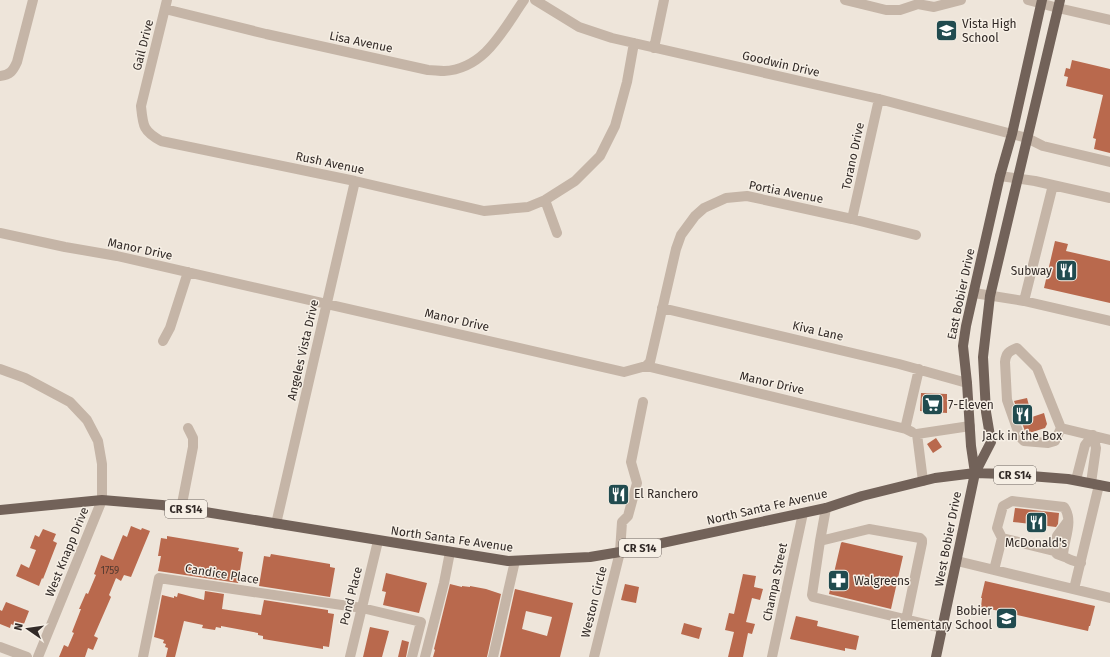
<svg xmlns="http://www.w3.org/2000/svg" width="1110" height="657" viewBox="0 0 1110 657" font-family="'Fira Sans',sans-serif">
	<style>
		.building { fill: #b9694d; fill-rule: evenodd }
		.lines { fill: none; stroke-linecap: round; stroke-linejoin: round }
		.minor { stroke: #c5b5a7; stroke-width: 10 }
		.major { stroke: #726259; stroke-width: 10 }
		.labels { text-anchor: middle; stroke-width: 3; stroke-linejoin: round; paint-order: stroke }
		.number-label { font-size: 10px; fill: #543a30 }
		.shield { fill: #f6efe5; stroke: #6d6560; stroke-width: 1 }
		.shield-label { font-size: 11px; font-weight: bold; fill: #322a27 }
		.poi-label { font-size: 12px; fill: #322a27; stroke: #f6efe5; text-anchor: start }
		.street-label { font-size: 12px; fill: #322a27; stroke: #f6efe5 }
	</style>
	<rect width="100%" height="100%" fill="#eee5da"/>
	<path class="building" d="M1072,60L1110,69V153L1094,149L1096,139L1093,138L1103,95L1066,86L1068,77L1064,76L1066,68L1070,69Z
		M1055,241L1068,244L1066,251L1110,261V303L1044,288Z
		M921,393L947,394V413L920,411Z
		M1027,398L1032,417L1044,413L1047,424L1045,428L1026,434L1014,401Z
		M936,438L942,447L933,453L927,444Z
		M1015,508L1059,513L1058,524L1056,527L1013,522Z
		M131,526L141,530L142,528L150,531L131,577L124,575L121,581L116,578L109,595L111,597L94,636L98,638L93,650L88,648L85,657H59L64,645L68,647L74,633L72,632L81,609H79L86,593L88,594L96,575L94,574L101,555L113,560L123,535L127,537Z
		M43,529L56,534L53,541L57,543L43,579L42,578L39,586L16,576L21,564L29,568L36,550L30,548L35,535L39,537Z
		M167,536L239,548L238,551L243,552L238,583L158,571L161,556H158L161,538L167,539Z
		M842,542L903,556L891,609L829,594L841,543Z
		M271,554L330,564V567L335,568L330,597L259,586L264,556L270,557Z
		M386,573L427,583L419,613L383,605L386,592L382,591Z
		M743,574L756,576L754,587L763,589L760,600L752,598L746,622L755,624L752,634L748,633L743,657H728L734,632L725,630L729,613L734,614Z
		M985,581L1095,606L1090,626H1089L1088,631L981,607L982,598H981Z
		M450,584L462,587V586L470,587V586L486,589L501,594L487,657H433L435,650L434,649Z
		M625,584L639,587L636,603L621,600Z
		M515,589L573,603L560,657H500ZM526,611L552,617L547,636L522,629Z
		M205,591L224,594L222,609L261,615L264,600L328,610V613L334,614L329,647L323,646V649L263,639V636L258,635V633L221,626V628L216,627L215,630L202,628L203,625L184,621L175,657H166L168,648L165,647L166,644L163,643L164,640L154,637L162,595L174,598V596L177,597L178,593L204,600Z
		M6,602L29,611L22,629L11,624L10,628L0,624V610L2,611Z
		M796,616L818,621L817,626L859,636L856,650L845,648V651L790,639Z
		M684,623L702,628L699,639L681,634Z
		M370,627L389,631L382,657H363Z
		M402,640L409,642L406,657H398Z"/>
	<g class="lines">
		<path class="minor" d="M167,0L141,106C143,126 143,131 161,141L355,181L484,211L528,207L545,200L575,181L600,156L615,126L627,82L634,43
			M535,0L579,27L612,38L879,99L1027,138L1043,146L1110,162
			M845,0L886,10H900L918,4L934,7L961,0
			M1028,0L1058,8L1110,20
			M165,9L266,34L428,70C433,70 439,71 444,71C485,69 503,30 524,0
			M654,48L664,0
			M0,76C10,75 13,71 17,62L33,0
			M1000,176L1035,181L1110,198
			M545,200L557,233
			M852,219L879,99
			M0,233L65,247L117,256L624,372L646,366L906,429
			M974,293L1024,301L1110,321
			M1024,301L1053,185
			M662,308L899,364L967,383
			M163,341L170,328L188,272
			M646,366L650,362L676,249L681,235L695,216L704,208L726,198L747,196L852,219L916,235
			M0,369L25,378L70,402L87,420L98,441L102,464V500L38,657
			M1061,428L1055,441L1048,443L1024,441L1020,437L1007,400L1005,362C1006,353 1009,351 1017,348L1037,368L1061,428L1110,440
			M912,432L906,429V425L919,369
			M1076,480L1085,445L1093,435
			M923,481L917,434L970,426
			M1091,483L1096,448L1093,435
			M826,508L820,541L812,595L813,597L942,628
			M181,509L193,447V438L188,428
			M276,524L355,181
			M1002,538L1054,551L1057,554L1065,557
			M820,541L869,529L920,538L922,540V543L906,620
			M1054,551L1057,536L1068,521
			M957,561L1110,598
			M994,570L1002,538L997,528L1003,506L1012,501L1064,507C1074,521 1064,539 1063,555C1067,560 1075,561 1081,563
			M1074,589L1099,485
			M0,647L27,657
			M143,657L159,578L362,608L421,622L412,657
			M350,657L378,541
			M425,657L444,583L450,552
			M493,657L515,561
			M594,657L620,552L622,522L628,516L637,483L631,462L643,402
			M772,657L803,513"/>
		<path class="major" d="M975,473L971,446L967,383L963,346L966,326L1000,176L1012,134L1042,0
			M0,510L102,500L162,505L508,561L590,557L620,552L826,508L862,496L935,478L975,473L1005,474L1068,479L1110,487
			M936,657L975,473L991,442L986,412L983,357L990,296L1060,0"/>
	</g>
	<defs>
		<symbol id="school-square" viewBox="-11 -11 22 22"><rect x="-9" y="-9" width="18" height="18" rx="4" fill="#214b4f" stroke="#f6efe5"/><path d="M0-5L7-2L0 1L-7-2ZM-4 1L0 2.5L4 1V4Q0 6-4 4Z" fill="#fff"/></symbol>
		<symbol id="restaurant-square" viewBox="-11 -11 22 22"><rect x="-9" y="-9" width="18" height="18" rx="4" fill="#214b4f" stroke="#f6efe5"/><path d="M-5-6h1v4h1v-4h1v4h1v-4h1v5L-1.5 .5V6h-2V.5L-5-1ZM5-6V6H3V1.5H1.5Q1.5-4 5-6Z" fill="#fff"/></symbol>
		<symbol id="supermarket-square" viewBox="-11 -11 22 22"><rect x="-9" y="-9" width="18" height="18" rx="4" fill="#214b4f" stroke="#f6efe5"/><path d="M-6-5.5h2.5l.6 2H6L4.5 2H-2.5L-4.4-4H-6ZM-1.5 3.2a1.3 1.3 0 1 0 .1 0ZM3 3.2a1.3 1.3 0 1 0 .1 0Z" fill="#fff"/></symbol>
		<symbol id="pharmacy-square" viewBox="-11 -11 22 22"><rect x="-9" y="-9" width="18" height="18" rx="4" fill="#214b4f" stroke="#f6efe5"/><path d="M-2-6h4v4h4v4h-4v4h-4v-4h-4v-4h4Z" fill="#fff"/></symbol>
	</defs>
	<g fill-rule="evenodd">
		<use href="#school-square" x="934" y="18" width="25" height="25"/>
		<use href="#restaurant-square" x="1054" y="258" width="25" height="25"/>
		<use href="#supermarket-square" x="920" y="392" width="25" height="25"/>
		<use href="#restaurant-square" x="1010" y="402" width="25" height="25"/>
		<use href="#restaurant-square" x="606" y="482" width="25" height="25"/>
		<use href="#restaurant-square" x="1024" y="510" width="25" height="25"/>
		<use href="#pharmacy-square" x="826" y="568" width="25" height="25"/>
		<use href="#school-square" x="994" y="606" width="25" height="25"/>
	</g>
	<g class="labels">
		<g class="number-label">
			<text x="110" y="574">1759</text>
		</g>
		<g class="shield">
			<rect x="994" y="466" width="42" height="18" rx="3"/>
			<rect x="165" y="500" width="42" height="18" rx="3"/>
			<rect x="619" y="539" width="42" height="18" rx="3"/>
		</g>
		<g class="shield-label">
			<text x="1015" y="479">CR S14</text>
			<text x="186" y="513">CR S14</text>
			<text x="640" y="552">CR S14</text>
		</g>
		<g class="poi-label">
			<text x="962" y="28">Vista High<tspan x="962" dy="14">School</tspan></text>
			<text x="1052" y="275" text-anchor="end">Subway</text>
			<text x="948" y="409">7-Eleven</text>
			<text x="1022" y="440" text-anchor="middle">Jack in the Box</text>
			<text x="634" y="498">El Ranchero</text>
			<text x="1036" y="547" text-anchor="middle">McDonald's</text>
			<text x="854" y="585">Walgreens</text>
			<text x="992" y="615" text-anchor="end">Bobier<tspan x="992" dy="14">Elementary School</tspan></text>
		</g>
		<g class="street-label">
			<text transform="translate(361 42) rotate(12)" y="4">Lisa Avenue</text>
			<text transform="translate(143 45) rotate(-76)" y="4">Gail Drive</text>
			<text transform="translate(781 64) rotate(13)" y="4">Goodwin Drive</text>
			<text transform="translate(853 156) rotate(-78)" y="4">Torano Drive</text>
			<text transform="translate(330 163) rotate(12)" y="4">Rush Avenue</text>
			<text transform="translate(786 192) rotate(11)" y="4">Portia Avenue</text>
			<text transform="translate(140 249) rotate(12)" y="4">Manor Drive</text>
			<text transform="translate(961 294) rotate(-78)" y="4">East Bobier Drive</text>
			<text transform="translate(457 320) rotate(13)" y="4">Manor Drive</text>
			<text transform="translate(818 331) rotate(13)" y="4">Kiva Lane</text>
			<text transform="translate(303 350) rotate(-77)" y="4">Angeles Vista Drive</text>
			<text transform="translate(772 383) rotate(13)" y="4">Manor Drive</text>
			<text transform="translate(767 507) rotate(-13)" y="4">North Santa Fe Avenue</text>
			<text transform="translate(452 539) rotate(8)" y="4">North Santa Fe Avenue</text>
			<text transform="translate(948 539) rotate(-79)" y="4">West Bobier Drive</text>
			<text transform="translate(67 552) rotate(-68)" y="4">West Knapp Drive</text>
			<text transform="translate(222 574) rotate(9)" y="4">Candice Place</text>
			<text transform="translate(775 582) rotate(-78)" y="4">Champa Street</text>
			<text transform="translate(351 596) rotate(-76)" y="4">Pond Place</text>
			<text transform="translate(594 602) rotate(-76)" y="4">Weston Circle</text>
		</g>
	</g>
	<g transform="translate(28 629) rotate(283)" stroke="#f6efe5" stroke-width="3" paint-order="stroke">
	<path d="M0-3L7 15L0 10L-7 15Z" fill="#322a27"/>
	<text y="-6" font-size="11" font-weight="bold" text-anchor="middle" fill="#322a27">N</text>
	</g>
</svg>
